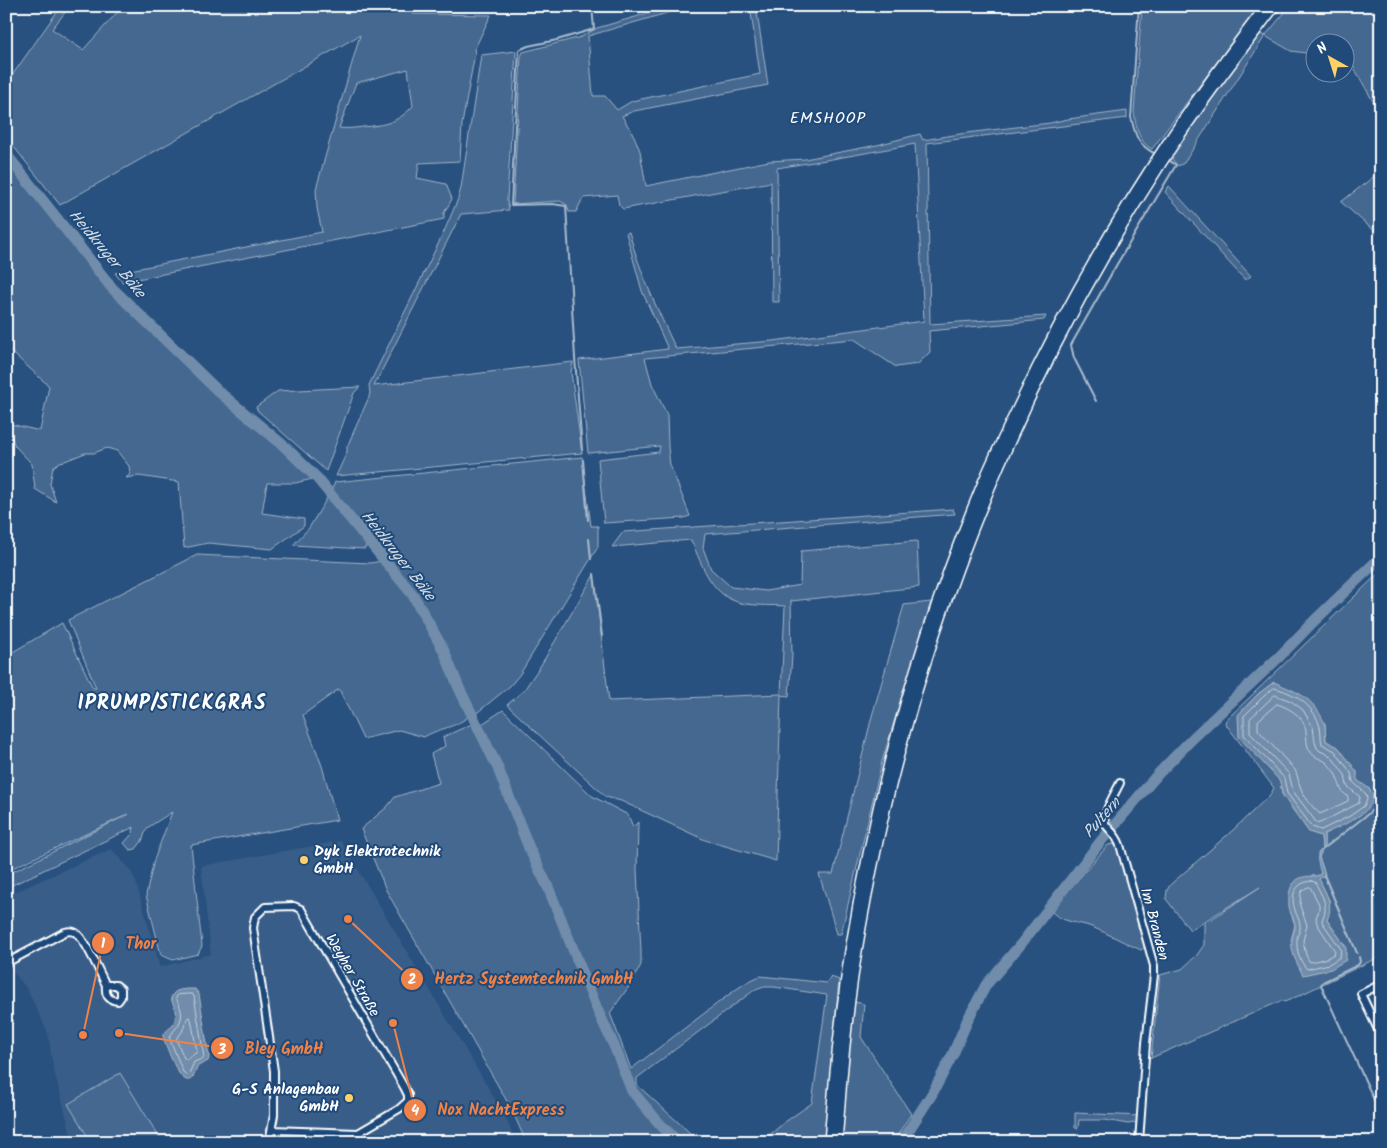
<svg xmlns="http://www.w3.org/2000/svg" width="1387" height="1148" viewBox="0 0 1387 1148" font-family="Kalam,sans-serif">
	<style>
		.built { fill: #375d88 }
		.green { fill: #446890; stroke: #a2b4c8; fill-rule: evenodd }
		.water { fill: #718dab; stroke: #aabbcd }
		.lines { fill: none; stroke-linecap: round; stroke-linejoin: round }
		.shore { stroke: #c6d1dd; stroke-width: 1 }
		.stream { stroke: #aabbcd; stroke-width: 2 }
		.river { stroke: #718dab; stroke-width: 11 }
		.minor-casing { stroke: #fff; stroke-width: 10 }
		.highway-casing { stroke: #fff; stroke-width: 12 }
		.minor { stroke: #1f4a7a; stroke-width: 6 }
		.highway { stroke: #1f4a7a; stroke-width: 9 }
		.poi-dot { fill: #ffd166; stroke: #1f4a7a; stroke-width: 2 }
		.labels { text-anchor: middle; stroke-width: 4; stroke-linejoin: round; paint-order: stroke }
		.poi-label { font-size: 15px; font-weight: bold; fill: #fff; stroke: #1f4a7a; text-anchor: start }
		.street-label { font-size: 15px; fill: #fff; stroke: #1f4a7a }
		.neighbourhood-label { font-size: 16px; letter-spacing: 1px; fill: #fff; stroke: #1f4a7a }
		.water-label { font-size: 16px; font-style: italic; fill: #d4dde6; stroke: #1f4a7a }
		.district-label { font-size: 20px; font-weight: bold; letter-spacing: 1px; fill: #fff; stroke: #1f4a7a }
		.leader { fill: none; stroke: #ee8249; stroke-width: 2 }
		.callout-dot { fill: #ee8249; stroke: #1f4a7a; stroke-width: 2 }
		.mark-label { font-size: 15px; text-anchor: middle; font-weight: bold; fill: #fff }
		.callout-label { font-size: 16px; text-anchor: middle; font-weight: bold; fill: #ee8249; stroke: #1f4a7a; stroke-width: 4; stroke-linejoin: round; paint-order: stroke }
	</style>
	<rect width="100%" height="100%" fill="#28517f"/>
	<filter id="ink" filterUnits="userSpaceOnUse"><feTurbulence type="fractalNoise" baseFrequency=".02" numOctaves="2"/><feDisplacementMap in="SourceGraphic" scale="10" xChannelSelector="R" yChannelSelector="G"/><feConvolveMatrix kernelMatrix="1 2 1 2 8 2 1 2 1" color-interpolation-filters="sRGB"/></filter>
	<g filter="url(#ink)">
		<path class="built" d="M341,841L504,1114L516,1142H73L53,1067L48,1033L27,989L6,963V896L111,849L130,869L136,882L160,967L211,954L201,866Z"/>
		<path class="green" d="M61,6H70L52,29L83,50L123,6H413V14L491,15L474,50L475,53L462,124L460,161L419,163L417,178L446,184L452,199L444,213V219L122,282L115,273L322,232L317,208L316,189L360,35L60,205L6,137V84ZM408,69L413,106C397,123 385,125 363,127C355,128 347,129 339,128L356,83Z
			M667,6H691L588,36L593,96H605L617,110L632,101L760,74L750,6H756L768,85L634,111L622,116L634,136L640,151L646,186L769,161L805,159L877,145L920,134L923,140L966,133L1050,123L1068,119L1127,111V118L927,143L930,324L1046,316L1044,320L929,331L930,352L918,364L896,367L854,339L645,358L652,384L667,415L668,447L670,465L690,516L684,518L604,523L598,459L659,452L660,446L588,453L579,360L668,349L642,291L626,233L629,232C640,273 658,311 676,349L773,341L924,321L915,144L832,159L777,168L779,302H772L771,182L623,209L619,205L617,195L583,198L576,212H569L567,205L560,201L513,204L521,56L523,52L581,37L597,28L667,8Z
			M1142,6H1259L1152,149C1138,141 1136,127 1134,112Z
			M1290,6H1381V111L1378,110L1352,64L1345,59L1344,42H1314V54L1291,51L1265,36L1184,163L1178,166L1172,159L1174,155V152L1207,104L1259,33L1265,36Z
			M516,51L507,200L509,210L461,214L374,386L573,362L571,372L582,453L336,476L347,452V447L369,397L370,393L369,385L443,234L458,199L461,188L481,55Z
			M6,156L111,289L218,392L283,446L317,478L295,483H267L262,513L304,519V526L272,549L208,543L184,548L179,482L139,476L126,478L130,474L129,466L117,451L107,448L94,453H85L65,461L60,462L53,467L50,484L56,502L35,489L32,464L15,446L6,423L40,431L49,386L6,347Z
			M1381,171V237L1341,202Z
			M1169,186L1251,276L1245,280L1165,192Z
			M360,387L354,393L326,471L258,411L256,407L278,391Z
			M582,457L591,526H598V547L520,674L510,686L478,712L473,713L445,649L415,596L331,492L335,482Z
			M329,495L367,541L365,549L293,545L309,528Z
			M953,509L955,514L705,534L703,548L711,569L731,587L766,591L800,585L801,551L917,541L919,587L791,601L792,656L789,696L781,695L776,861L705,840L621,801L606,797L507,705L524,690L541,665L594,575L609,701L781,694L785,606C772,605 759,606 746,604C712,599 703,567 691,540L612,547L623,532Z
			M197,555L370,563L383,561L412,596L443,651L470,715C457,728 438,728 424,737L399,730L363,739L339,689L303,715L322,766L337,820L191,845L202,946L198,954L173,960L161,955L146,895L154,860L172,812L147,828L142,841L136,849L130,850L124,843L133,833L134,827L6,888V875L129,814L6,871V656L62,623L93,688H96L68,620Z
			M1381,571V956L1292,999L1284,1002L1283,1000L1151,1058L1160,975L1182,969L1197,955L1204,945V924L1260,887L1190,930L1166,899L1167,890L1171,884L1233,830L1270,795L1274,788L1225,723L1226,720ZM1274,682L1325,723L1326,741L1338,747L1357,772L1356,780L1371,790L1352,820L1324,834V846L1319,857L1325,874L1319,879L1330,902L1327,920L1346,947L1295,959L1291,940L1295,925L1289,908L1310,876H1317L1321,874L1318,853L1322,849L1321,836L1309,832L1290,806L1282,794L1280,781L1238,715L1258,694Z
			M931,602L882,761L841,934H837L819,874H833L872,716L904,605Z
			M503,710L592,796L628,815L633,827L638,822L637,870L641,951V965L630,985L610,1013L631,1069L735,990L749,981L760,976L827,983L831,977L839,980L824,1142H761L785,1122L812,1103L827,995L774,987H764L753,991L637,1078V1085L700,1142H526L512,1110L386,890L361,829L387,807L395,797L439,783L431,754L445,746L443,737L472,724L495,766L528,847L550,897L626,1081H629L598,1010L508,790L478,725L482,724Z
			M1113,844L1117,847L1119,852L1145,947L1141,950C1125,943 1109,934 1092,927C1079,922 1063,923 1052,912L1056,905L1108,845Z
			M855,1002L864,1004L861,1037L911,1114L893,1142H841L846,1077Z
			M120,1073L162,1142H91L68,1104Z
			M1075,1113L1141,1116L1140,1122L1128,1124L1105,1120H1079L1078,1128H1075Z"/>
		<path class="water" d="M1274,682C1297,692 1313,697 1324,722C1326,727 1325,735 1326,741L1338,747L1357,772V780C1361,783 1366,786 1369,789C1387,809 1336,828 1324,834V846L1319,857L1325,875L1319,879C1326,893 1334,905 1327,920L1346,947V960L1331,969L1303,975C1297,964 1290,951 1292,938C1293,934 1295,930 1295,926C1295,921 1292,916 1290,911C1288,905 1288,890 1293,884C1302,872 1313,879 1321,874C1319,864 1314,856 1322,849L1321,836L1309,832L1282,794L1280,781L1239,737L1238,715L1258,694Z
			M187,989H195L199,994L209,1057L208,1061L198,1066C196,1069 195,1075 193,1077C181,1093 166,1044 163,1037V1034C170,1028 179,1021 176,1010C174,1006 172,1002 171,998C174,990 179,990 187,989Z"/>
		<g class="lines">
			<path class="shore" d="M1274,688C1293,692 1313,705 1319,724C1322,730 1320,738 1322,744L1335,751L1351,773L1353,782L1366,794L1367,799L1364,806L1350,816L1321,830L1312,827L1287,793L1284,778L1244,735V716L1262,698Z
				M1275,695L1291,701L1303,710L1313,727L1315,742L1317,748L1320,751L1331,756L1345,775L1347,786L1360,797L1359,803L1320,823L1316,822L1293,791L1289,774L1250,733V719Z
				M1277,704C1290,708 1305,717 1306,732C1307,738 1306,745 1310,751C1314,758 1320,758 1326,762C1329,765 1336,773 1337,778C1342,789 1338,788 1348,797V801L1320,814C1313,808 1303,796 1300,786C1298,781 1298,776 1295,770L1258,730V721Z
				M1311,881L1315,882C1319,891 1326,900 1325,910C1325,915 1322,917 1322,922L1341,949L1340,957L1329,964L1307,969C1300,962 1296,950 1297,940C1297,935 1301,930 1300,925C1300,920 1296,915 1295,910C1290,895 1295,883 1311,881Z
				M1310,887L1319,904V910L1316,918L1317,924L1335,951L1334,954L1327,958L1311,962L1309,961L1306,955L1303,941L1307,925L1300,906L1301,892L1306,888Z
				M187,994H192L194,996L204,1057L202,1059L194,1062L189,1074L187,1075L183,1072L169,1037C175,1029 184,1021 181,1010C180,1005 177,1002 176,997L178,995Z
				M189,1017L191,1019L197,1052L186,1060L184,1058L176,1039L182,1032L187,1019Z"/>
			<path class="stream" d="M1139,6L1131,117C1136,138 1137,144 1157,155
				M1096,401L1074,358L1071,345L1117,264L1176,165L1168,160
				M582,450L575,358L566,206L553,204L511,205L519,50L528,46L557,40L594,29L592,6
				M583,460L588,520
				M589,539L591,559
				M594,574L602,636
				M1373,799L1381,795
				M1322,850L1368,814L1381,802
				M1324,875L1357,953
				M1359,957L1360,962L1358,965L1323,982L1321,985L1381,1115"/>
			<path class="river" d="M6,154L112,288L218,391L283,445L317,478L413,595L444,651L459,688L497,766L529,848L548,887L597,1009L615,1048L632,1091L659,1123L678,1142
				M901,1142L932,1094L953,1054L968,1019L986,985L1021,944L1101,841L1158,774L1193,738L1280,656L1315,620L1381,557"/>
			<defs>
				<path id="minor" d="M1120,783C1116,792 1100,816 1106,825C1112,833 1116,834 1120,845L1154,966V975L1146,1043L1139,1142
					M6,963L65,932C69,931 73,931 76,933C85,938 100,974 106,985C105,994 107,1000 118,1001L121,997V989L116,985H106
					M1381,984L1361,994L1381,1036
					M358,1133L362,1142
					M269,1142L274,1115V1071L253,928L255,917L265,907L294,906L301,909L404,1087L408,1095V1101L399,1109L358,1133L272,1130"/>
				<path id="highway" d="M829,1142C834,1078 840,1014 850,951C875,797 918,641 977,497C989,466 1004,436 1018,407C1085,264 1169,131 1266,6
					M837,1142C840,1107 842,1071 846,1036C853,960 868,884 885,810C940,579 1033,361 1162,162C1197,108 1236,57 1275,6"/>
			</defs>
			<use href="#minor" class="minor-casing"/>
			<use href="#highway" class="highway-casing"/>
			<use href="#minor" class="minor"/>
			<use href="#highway" class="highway"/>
		</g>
	</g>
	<g class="poi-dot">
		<circle cx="304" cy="860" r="5"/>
		<circle cx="349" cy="1098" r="5"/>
	</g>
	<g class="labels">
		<g class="poi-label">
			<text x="314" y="856">Dyk Elektrotechnik<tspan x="314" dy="17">GmbH</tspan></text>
			<text x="339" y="1094" text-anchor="end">G-S Anlagenbau<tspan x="339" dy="17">GmbH</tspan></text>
		</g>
		<g class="street-label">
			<text transform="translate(1155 924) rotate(75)" y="5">Im Branden</text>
			<text transform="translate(353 975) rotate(60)" y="5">Weyher Straße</text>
		</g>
		<g class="neighbourhood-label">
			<text x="828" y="123">EMSHOOP</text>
		</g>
		<g class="water-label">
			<text transform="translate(108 253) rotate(50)" y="6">Heidkruger Bäke</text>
			<text transform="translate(399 555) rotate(52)" y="6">Heidkruger Bäke</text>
			<text transform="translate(1101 817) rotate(-49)" y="6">Pultern</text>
		</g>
		<g class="district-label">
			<text x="172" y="709">IPRUMP/STICKGRAS</text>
		</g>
	</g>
	<path class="leader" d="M83 1035L103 943M348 919L412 979M119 1033L222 1048M393 1023L415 1110"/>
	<g class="callout-dot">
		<circle cx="83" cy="1035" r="5"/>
		<circle cx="348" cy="919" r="5"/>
		<circle cx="119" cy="1033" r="5"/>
		<circle cx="393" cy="1023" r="5"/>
		<circle cx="103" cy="943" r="12"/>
		<circle cx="412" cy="979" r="12"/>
		<circle cx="222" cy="1048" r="12"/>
		<circle cx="415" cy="1110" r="12"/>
	</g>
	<g class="mark-label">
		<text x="103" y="948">1</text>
		<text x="412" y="984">2</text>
		<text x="222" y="1054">3</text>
		<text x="415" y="1115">4</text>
	</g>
	<g class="callout-label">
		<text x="141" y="949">Thor</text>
		<text x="534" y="984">Hertz Systemtechnik GmbH</text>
		<text x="284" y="1054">Bley GmbH</text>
		<text x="501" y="1115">Nox NachtExpress</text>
	</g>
	<rect width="1387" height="1148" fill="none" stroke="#1f4a7a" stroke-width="25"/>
	<rect x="12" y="12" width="1362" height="1123" fill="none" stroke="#fff" stroke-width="2" filter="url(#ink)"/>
	<g transform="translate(1330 58) rotate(321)"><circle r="24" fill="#1f4a7a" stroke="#7992af"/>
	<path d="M0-4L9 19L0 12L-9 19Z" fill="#ffd166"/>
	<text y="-8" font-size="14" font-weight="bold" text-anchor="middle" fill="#ffffff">N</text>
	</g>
</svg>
